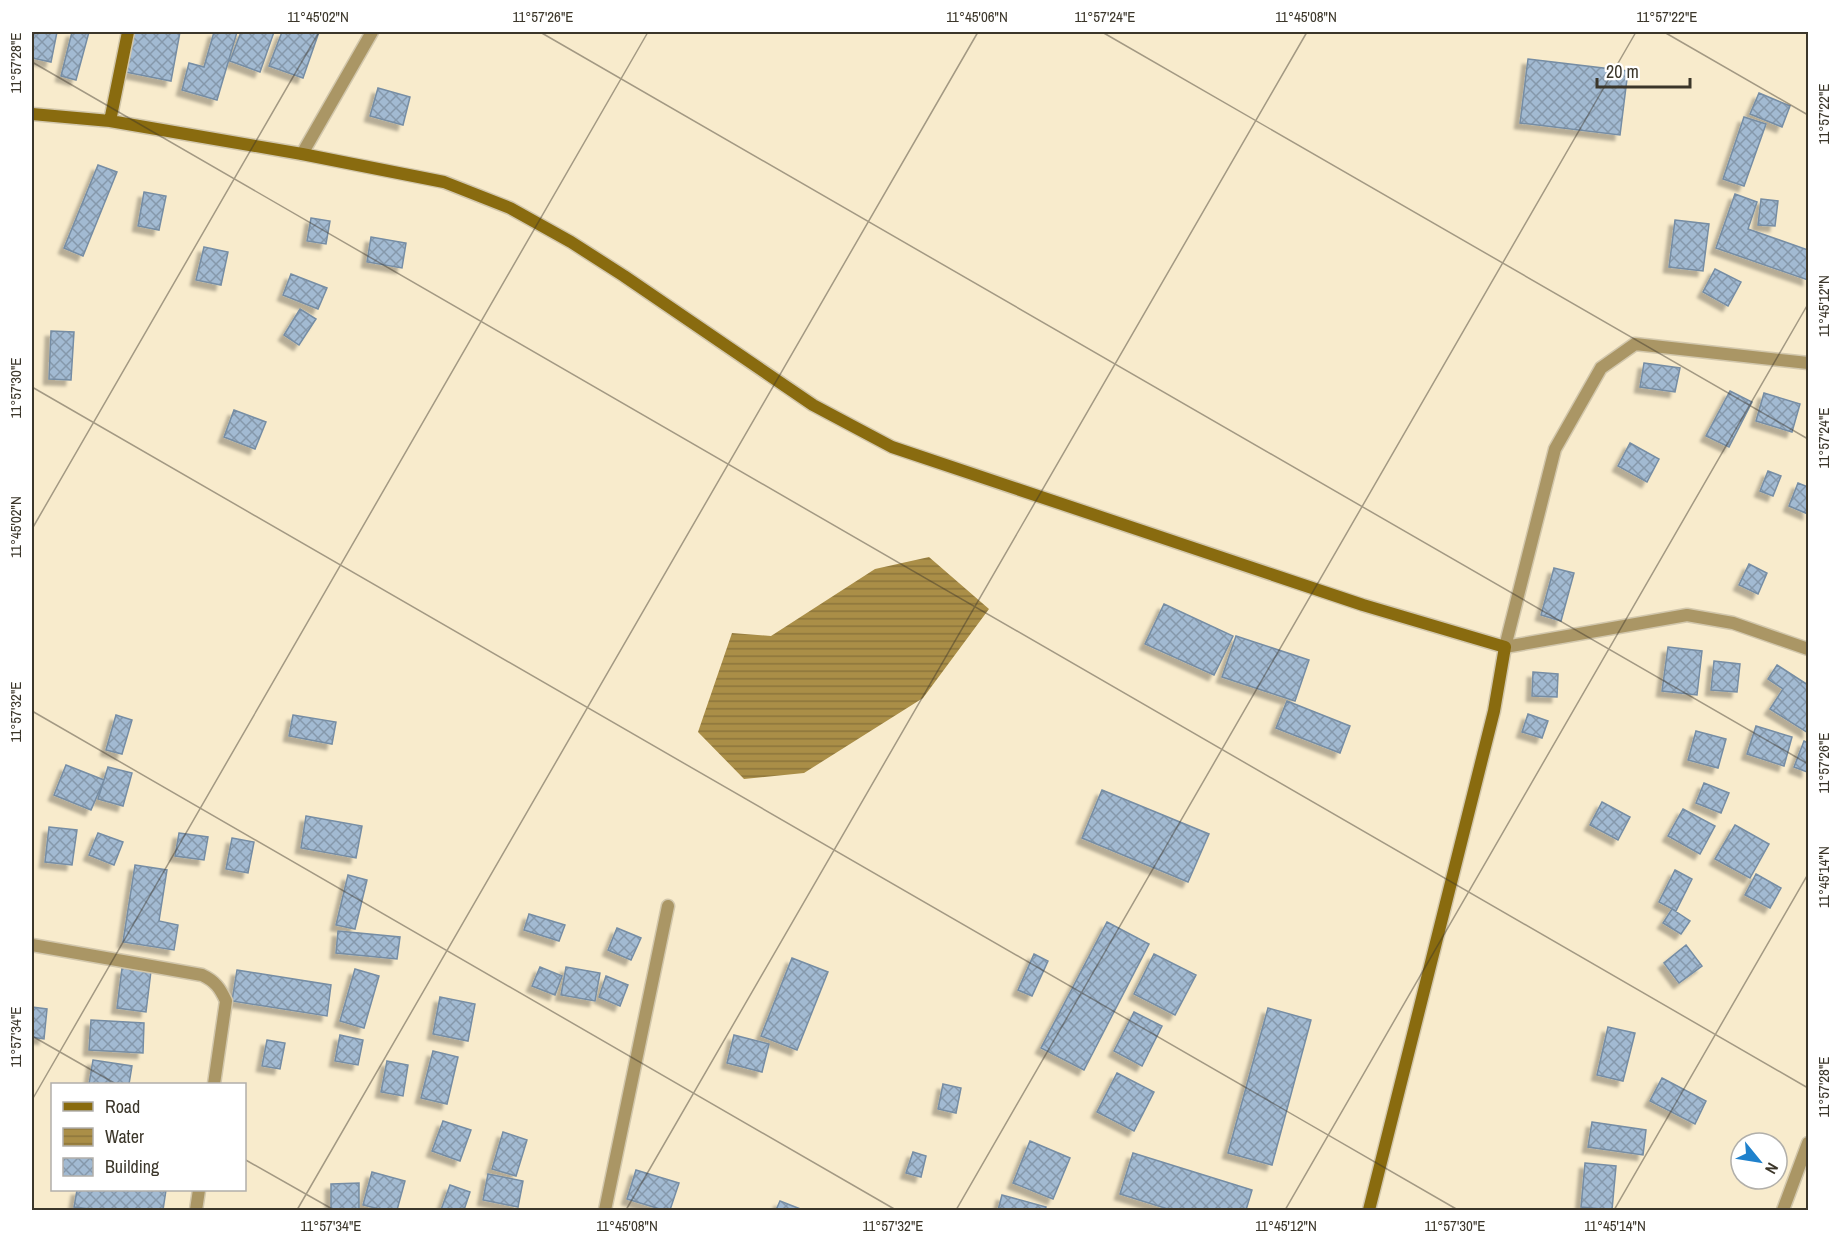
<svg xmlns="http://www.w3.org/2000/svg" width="1840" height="1242" viewBox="0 0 1840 1242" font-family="'Archivo Narrow',sans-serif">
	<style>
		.water { fill: url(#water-rules) }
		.building { fill: url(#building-cross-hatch); stroke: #768da4; stroke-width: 1.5; filter: url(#shadow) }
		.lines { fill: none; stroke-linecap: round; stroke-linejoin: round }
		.street-casing { stroke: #d2c7ac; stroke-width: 15 }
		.secondary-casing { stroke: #d2c7ac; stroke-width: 15 }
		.street { stroke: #aa9665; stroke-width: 12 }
		.secondary { stroke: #896b0f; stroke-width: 12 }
		.ticks { fill: none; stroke: #3b362a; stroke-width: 1.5; stroke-opacity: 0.45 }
		.neatline { fill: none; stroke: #3b362a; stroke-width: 2 }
		.ticks-label { font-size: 15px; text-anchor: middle; fill: #3b362a }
	</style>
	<defs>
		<pattern id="water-rules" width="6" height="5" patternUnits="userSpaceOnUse" patternTransform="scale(1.5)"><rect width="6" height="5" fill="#aa8e47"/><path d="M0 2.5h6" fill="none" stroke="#8c753b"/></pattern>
		<pattern id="building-cross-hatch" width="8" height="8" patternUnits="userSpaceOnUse" patternTransform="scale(1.5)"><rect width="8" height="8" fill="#a2bad2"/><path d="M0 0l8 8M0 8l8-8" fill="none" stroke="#8598ab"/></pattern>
		<filter id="shadow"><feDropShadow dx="-5.5" dy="5.5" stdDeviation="1.5" flood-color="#0004"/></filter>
	</defs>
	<rect width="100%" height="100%" fill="#f8ebcc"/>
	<path class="water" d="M929,557L989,609L923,698L804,773L744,779L698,732L732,633L771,636L875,569Z"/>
	<path class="building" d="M32,32H57L51,62L32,58Z
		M72,32H89L76,80L61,76Z
		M132,32H180L171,81L125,72Z
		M214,32H237L217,100L182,90L189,63L204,67Z
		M241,32H274L260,72L230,61Z
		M282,32H319L303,78L269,66Z
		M1528,59L1628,71L1620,135L1520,123Z
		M378,88L410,97L403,125L370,116Z
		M1759,93L1790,106L1782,127L1750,114Z
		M1744,117L1766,124L1744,186L1723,179Z
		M98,165L117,172L83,256L64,248Z
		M144,192L166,196L159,230L138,226Z
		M1735,194L1757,202L1748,229L1808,250V280L1716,248Z
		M1761,199L1778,201L1775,226L1758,225Z
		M311,218L330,221L326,244L307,241Z
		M1675,220L1709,224L1703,271L1669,267Z
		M371,237L406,243L402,268L367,262Z
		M204,247L228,252L221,285L196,280Z
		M1715,269L1741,282L1728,306L1703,292Z
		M291,274L327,288L318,309L283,295Z
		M300,309L316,319L299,345L284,335Z
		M51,331L74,332L71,380L49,379Z
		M1644,363L1680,368L1675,392L1640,387Z
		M1730,391L1752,402L1729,447L1706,436Z
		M1764,393L1800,404L1792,432L1756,421Z
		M234,410L266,422L255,449L224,437Z
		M1630,443L1659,459L1647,482L1618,466Z
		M1768,471L1781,476L1773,496L1760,491Z
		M1798,483L1808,487V514L1789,506Z
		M1749,564L1767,573L1758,594L1739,585Z
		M1554,568L1574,573L1561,621L1541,615Z
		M1164,604L1233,636L1214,675L1145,644Z
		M1236,636L1309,660L1295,701L1222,677Z
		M1668,647L1702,651L1697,695L1662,691Z
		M1714,661L1740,664L1737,692L1711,690Z
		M1777,665L1808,685V733L1770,709L1783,689L1768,679Z
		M1533,672L1558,674L1557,697L1532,696Z
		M1287,701L1350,726L1340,753L1276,728Z
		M1528,714L1548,721L1542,738L1522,732Z
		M116,715L132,720L122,754L106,750Z
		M293,715L336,722L332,744L289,736Z
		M1756,726L1792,737L1784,766L1747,754Z
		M1696,731L1726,739L1718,768L1688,760Z
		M1804,741L1808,743L1807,772L1794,767Z
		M66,765L104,780L91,810L54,795Z
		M108,767L132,773L123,806L98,799Z
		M1704,783L1729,793L1721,813L1696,803Z
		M1102,790L1209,834L1188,882L1082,838Z
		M1602,802L1630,817L1618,840L1590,825Z
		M1683,809L1715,826L1700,854L1668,836Z
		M306,816L362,826L356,858L301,848Z
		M1735,825L1769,844L1750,878L1715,859Z
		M49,827L77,830L72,865L45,862Z
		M98,833L123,842L114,865L89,855Z
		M179,833L208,837L204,860L175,856Z
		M232,838L254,842L248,873L226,869Z
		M135,865L167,870L159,921L178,925L174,950L123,942Z
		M1675,870L1692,879L1676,911L1659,902Z
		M1756,874L1781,888L1770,908L1745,895Z
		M348,875L367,880L355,929L336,925Z
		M1672,909L1690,921L1681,934L1663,923Z
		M529,914L565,925L559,941L524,930Z
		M1107,922L1149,944L1084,1070L1041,1048Z
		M617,928L641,938L631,960L608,950Z
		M338,931L400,937L397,959L336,953Z
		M1686,945L1702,966L1679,983L1664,963Z
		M1034,954L1048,961L1032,996L1018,990Z
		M1154,954L1196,975L1175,1015L1134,994Z
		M792,958L828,972L797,1050L761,1036Z
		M540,967L562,976L555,995L532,986Z
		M566,967L600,973L595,1001L561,995Z
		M122,968L151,971L146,1012L117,1008Z
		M355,969L379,976L364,1028L340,1021Z
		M237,970L331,985L327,1016L232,1001Z
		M606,976L628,985L620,1006L599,997Z
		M440,997L475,1004L468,1041L433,1034Z
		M32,1007L47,1009L44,1039L32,1037Z
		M1268,1008L1311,1020L1272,1165L1228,1153Z
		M1134,1012L1162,1026L1142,1066L1114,1051Z
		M91,1020L144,1023L143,1053L89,1050Z
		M1608,1027L1635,1033L1623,1081L1597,1075Z
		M340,1035L363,1040L358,1065L335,1061Z
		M734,1035L769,1044L762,1072L727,1063Z
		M267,1040L285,1043L280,1069L262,1066Z
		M433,1051L458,1057L447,1104L421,1098Z
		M93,1060L132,1066L129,1084H89Z
		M387,1061L408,1065L403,1096L381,1092Z
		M1117,1073L1154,1092L1134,1131L1097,1112Z
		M1662,1078L1706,1101L1695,1124L1650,1101Z
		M943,1084L961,1088L956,1113L938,1109Z
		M443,1121L471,1130L460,1161L432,1151Z
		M1592,1122L1646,1130L1643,1155L1588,1147Z
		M503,1132L527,1140L516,1176L492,1169Z
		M1030,1141L1070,1158L1053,1199L1013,1183Z
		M913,1152L926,1156L921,1177L906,1173Z
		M1133,1153L1252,1190L1246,1210H1171L1120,1194Z
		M1585,1163L1616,1166L1612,1210L1581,1207Z
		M636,1170L679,1183L670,1210H663L627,1199Z
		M372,1172L405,1181L397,1210H383L363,1205Z
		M488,1174L523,1181L518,1207L483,1200Z
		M359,1183V1210H331V1184Z
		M450,1185L470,1192L464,1210H441Z
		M77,1190H166L163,1210H98L74,1207Z
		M1002,1195L1046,1207L1045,1210H998Z
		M780,1201L803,1210H776Z"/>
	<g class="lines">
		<defs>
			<path id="street" d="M302,154L372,32
				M1808,363L1635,344L1601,368L1555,449L1505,647L1687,615L1733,623L1808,649
				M32,945L202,975C215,981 220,988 226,1001L214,1084
				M196,1210L199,1190
				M605,1210L668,906
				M1783,1210L1808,1143"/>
			<path id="secondary" d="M32,114L110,121L302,154L444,182L510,208L571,242L624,276L813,405L892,447L1363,605L1505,647L1494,711L1369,1210
				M110,121L128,32"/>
		</defs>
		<use href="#street" class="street-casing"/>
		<use href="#secondary" class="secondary-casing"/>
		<use href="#street" class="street"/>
		<use href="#secondary" class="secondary"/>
	</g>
	<path class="ticks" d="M540,32L1808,764M1102,32L1808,439M1664,32L1808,115M32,62L1808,1088M32,387L1458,1210M32,529L319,32M32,711L896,1210M32,1036L116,1084M32,1100L648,32M244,1159L334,1210M297,1210L978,32M626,1210L1307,32M956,1210L1636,32M1285,1210L1808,304M1614,1210L1808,874"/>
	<rect width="1840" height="1242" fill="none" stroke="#ffffff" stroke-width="66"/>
	<rect x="51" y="1083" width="195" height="108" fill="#ffffff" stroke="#b1afaa" stroke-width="1.5"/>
	<rect x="63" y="1102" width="30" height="9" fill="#896b0f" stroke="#b1afaa" stroke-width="1.5"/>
	<text x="105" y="1113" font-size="18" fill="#3b362a">Road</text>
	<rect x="63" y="1128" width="30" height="18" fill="url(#water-rules)" stroke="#b1afaa" stroke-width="1.5"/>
	<text x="105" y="1143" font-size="18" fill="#3b362a">Water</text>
	<rect x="63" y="1158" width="30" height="18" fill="url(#building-cross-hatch)" stroke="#b1afaa" stroke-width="1.5"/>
	<text x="105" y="1173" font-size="18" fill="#3b362a">Building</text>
	<g transform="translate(1759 1161) rotate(120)"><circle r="28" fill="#ffffff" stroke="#b1afaa" stroke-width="1.5"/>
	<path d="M0-4.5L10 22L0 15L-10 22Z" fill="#1f81cc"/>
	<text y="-9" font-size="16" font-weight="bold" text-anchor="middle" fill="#3b362a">N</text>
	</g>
	<path d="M1597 78v9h93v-9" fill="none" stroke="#3b362a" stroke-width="3"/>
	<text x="1606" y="78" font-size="18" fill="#3b362a" stroke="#ffffff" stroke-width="4.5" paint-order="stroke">20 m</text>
	<rect x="33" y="33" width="1774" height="1176" class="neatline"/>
	<g class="ticks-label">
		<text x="318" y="22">11°45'02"N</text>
		<text x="543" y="22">11°57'26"E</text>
		<text x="977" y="22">11°45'06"N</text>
		<text x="1105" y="22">11°57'24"E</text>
		<text x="1306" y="22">11°45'08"N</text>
		<text x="1667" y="22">11°57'22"E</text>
		<text transform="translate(16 63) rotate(-90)" y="5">11°57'28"E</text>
		<text transform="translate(1824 114) rotate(-90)" y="5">11°57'22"E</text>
		<text transform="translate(1824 306) rotate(-90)" y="5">11°45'12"N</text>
		<text transform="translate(16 388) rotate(-90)" y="5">11°57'30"E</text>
		<text transform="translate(1824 438) rotate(-90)" y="5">11°57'24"E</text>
		<text transform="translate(16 527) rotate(-90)" y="5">11°45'02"N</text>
		<text transform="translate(16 712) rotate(-90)" y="5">11°57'32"E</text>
		<text transform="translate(1824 763) rotate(-90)" y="5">11°57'26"E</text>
		<text transform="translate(1824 877) rotate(-90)" y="5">11°45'14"N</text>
		<text transform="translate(16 1037) rotate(-90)" y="5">11°57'34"E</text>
		<text transform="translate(1824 1087) rotate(-90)" y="5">11°57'28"E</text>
		<text x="331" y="1231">11°57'34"E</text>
		<text x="627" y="1231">11°45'08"N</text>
		<text x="893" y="1231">11°57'32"E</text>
		<text x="1286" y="1231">11°45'12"N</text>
		<text x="1455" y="1231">11°57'30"E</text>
		<text x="1615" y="1231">11°45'14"N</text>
	</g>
</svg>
